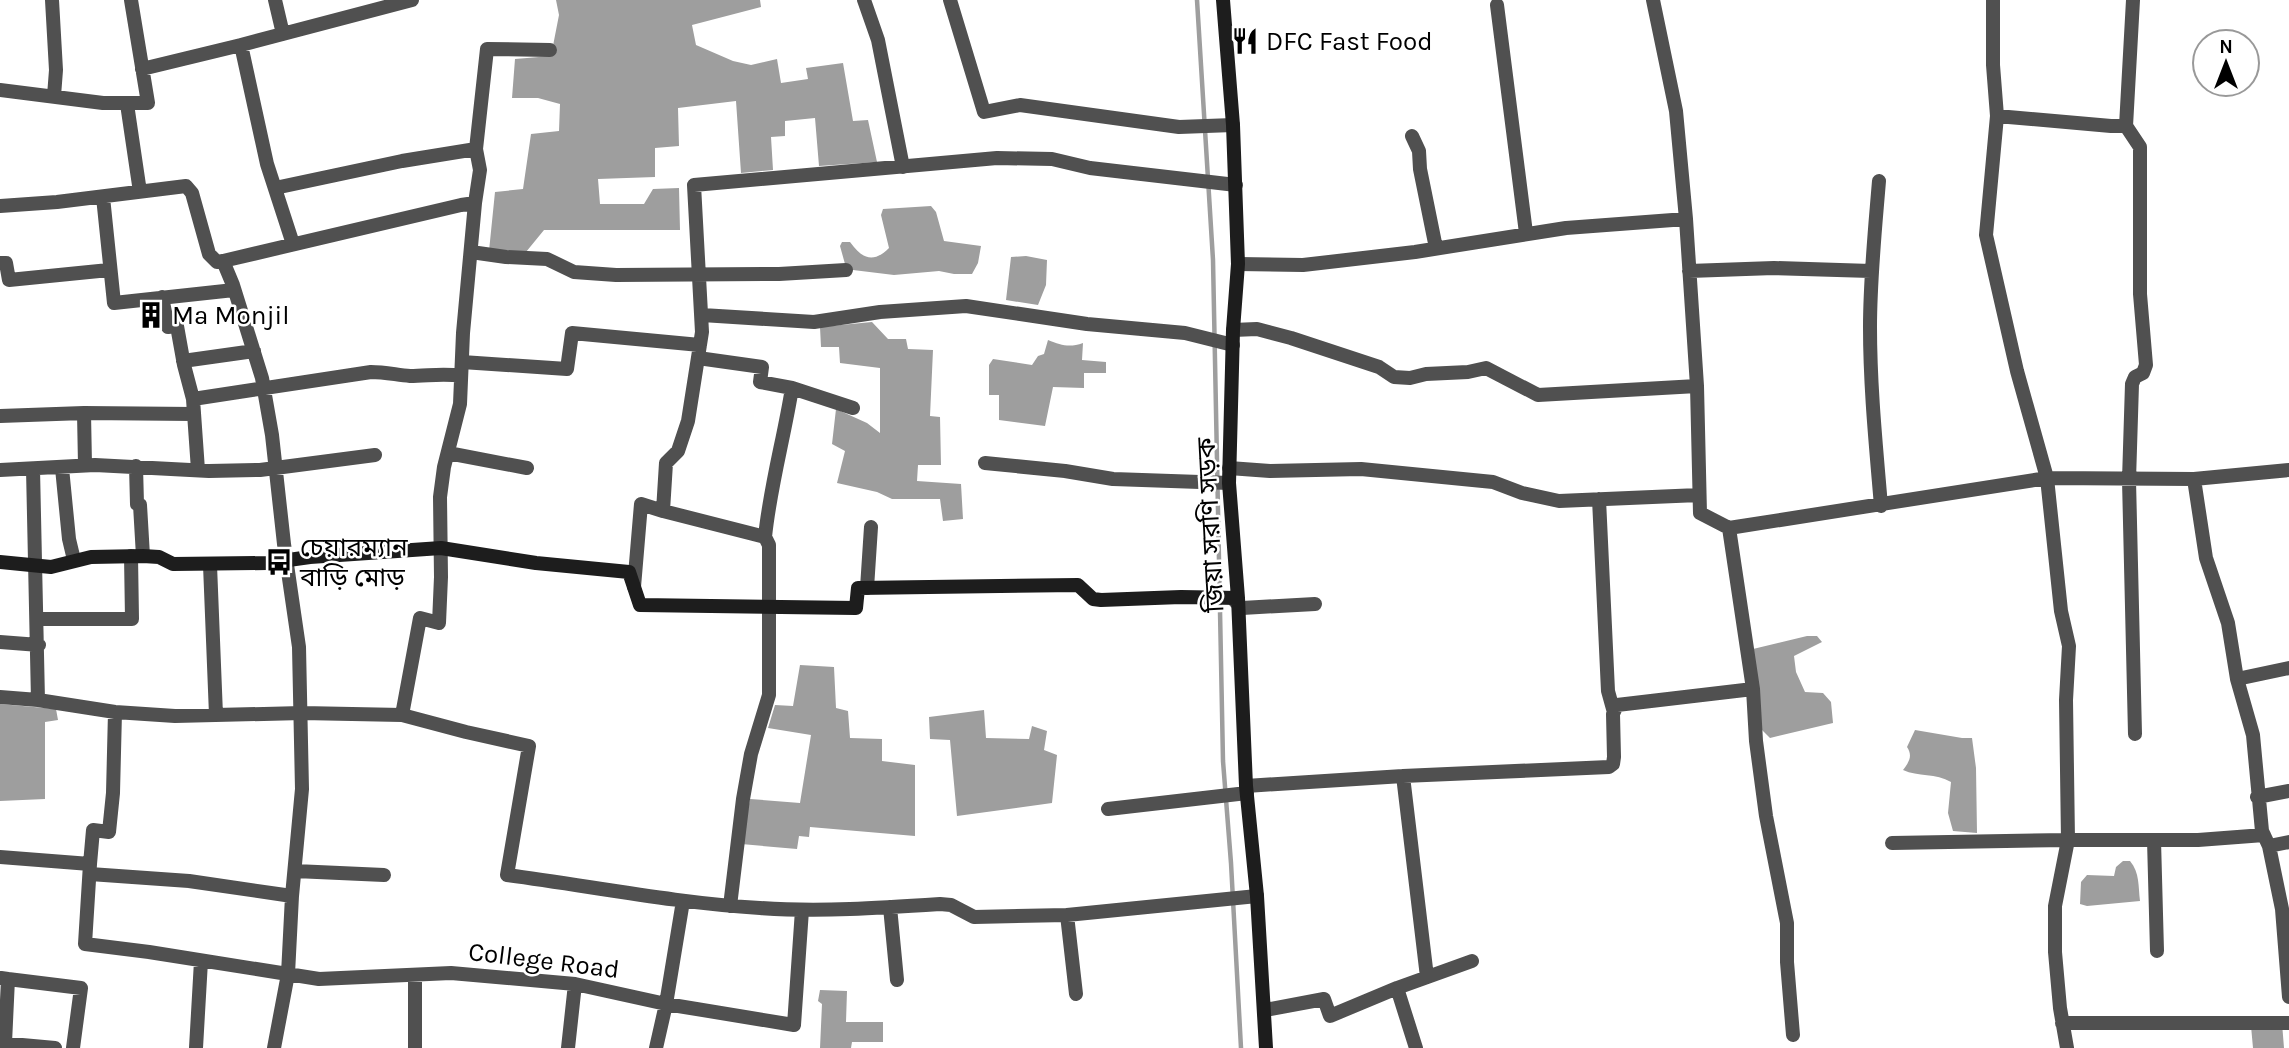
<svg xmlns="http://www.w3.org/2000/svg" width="2289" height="1048" viewBox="0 0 2289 1048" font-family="Karla,'Noto Sans Bengali',sans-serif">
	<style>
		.water { fill: #9e9e9e }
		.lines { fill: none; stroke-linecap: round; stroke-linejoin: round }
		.stream { stroke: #9e9e9e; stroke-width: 4.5 }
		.street { stroke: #505050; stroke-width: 14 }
		.secondary { stroke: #1d1d1d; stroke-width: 14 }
		.labels { text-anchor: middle; stroke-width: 5; stroke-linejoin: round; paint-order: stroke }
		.poi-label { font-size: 26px; fill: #000; stroke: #fff; text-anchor: start }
		.street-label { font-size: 26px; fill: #000; stroke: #fff }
	</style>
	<rect width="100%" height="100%" fill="#fff"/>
	<path class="water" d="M556,0H760L761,7L692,25L696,45L733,61L751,65L777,59L781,83L808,79L806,68L843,63L853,121L868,120L877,162L819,166L815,118L785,121V136L771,137L773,170L741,173L736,101L678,108L679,146L655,148V177L598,179L600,204H644L653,189L679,188L680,230H544L526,252L489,251L495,192L523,189L531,134L559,131L560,104L538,98H512L515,59L551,56L559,15Z
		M931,206L936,212L944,241L981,246L978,263L972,274H954L939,271L894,275L853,270L845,264L840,246L842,242H850C861,257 872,265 889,248L881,215L883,209Z
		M1026,256L1047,260L1046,285L1038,305L1006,300L1011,257Z
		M872,322L888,339H906L908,349L933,350L930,416L940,417L941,465H918L917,481L961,484L963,519L943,521L940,499H892L877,492L837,483L845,451L832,444L836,409L867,423L880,433V368L840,363L839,347H821L820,327Z
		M1048,340C1061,345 1069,348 1083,343L1082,360L1106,362V373H1084V388L1053,387L1045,426L999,420V395H989V365L993,359L1032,365L1038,356L1044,354Z
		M1807,636H1817L1822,642L1794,656L1796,672L1805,692L1823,693L1831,702L1833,723L1770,738L1762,730L1753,649Z
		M800,665L834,667L836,708L848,711L850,738L882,739V761L915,765V836L810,827L809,837L799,836L797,849L741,844L750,799L800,803L811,735L768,728L775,705L793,706Z
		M0,704L56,709L58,720L45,722V799L0,801Z
		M984,710L986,738L1029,739L1032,726L1047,731L1044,750L1057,755L1052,803L957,816L950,740L930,739L929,717Z
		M1915,730L1962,738H1972L1976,768L1977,833L1953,831L1948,813L1951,782C1936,773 1918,777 1903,770C1909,762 1913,756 1907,747Z
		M2123,861H2130C2140,873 2138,886 2140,901L2087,906L2080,904L2081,882L2087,875L2114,876L2116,867Z
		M820,990L847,991L846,1022H883V1042H852L851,1048H820L822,1004L818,1001Z
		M2282,1023L2284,1048H2253L2251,1026Z"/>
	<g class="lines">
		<path class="stream" d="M1197,0L1213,260L1223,761L1231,863L1241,1048"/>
		<path class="street" d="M52,0L56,70L54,96
			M275,0L283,34
			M864,0L878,40L903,167
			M950,0L984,112L1020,105L1179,127L1233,125
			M1653,0L1676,111L1686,219
			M1993,0V65L1997,116L1986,235L2017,371L2047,478L2061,611L2069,646L2066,700L2068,840L2055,906V952L2060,1008L2067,1048
			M2133,0L2126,126L2140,147V294L2146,365L2143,373L2135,377L2132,384L2129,480L2135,734
			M1497,5L1526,233
			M241,45L412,0
			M550,50L487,49L476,149L480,170L475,203L463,333L460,404L444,467L440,497L441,577L439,623L420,618L402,715L466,732L529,746L507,875C591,886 675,903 760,908C820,912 880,908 940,904L951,905L974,917L1067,915L1257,896
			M142,69L241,45L267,164L293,244
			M0,90L103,103H148L131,0
			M127,104L140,192
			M1997,116L2111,126H2126
			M1412,136L1419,151L1420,169L1436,248
			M1879,181C1875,230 1870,278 1870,327C1870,387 1876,446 1881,506
			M275,188L402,161L476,149
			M103,197L114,303L234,290
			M0,206L57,202L186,186L192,193L209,254L217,262L223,261L233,285L262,378L272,435L284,544L299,647L302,789L292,896L288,974L274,1048
			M471,252L506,257L547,259L574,272L616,275L779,274L846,270
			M223,261L461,205L475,203
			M0,263H6L9,280L109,270
			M1238,264L1303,265L1415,252L1566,228L1686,219L1697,386L1700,513L1729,528
			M1689,271L1774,268L1871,271
			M162,297L168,327L177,326L184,365L193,399L198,470
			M702,315L814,322L880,312L966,306L1087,324L1185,333L1233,345
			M1233,330L1257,329L1291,338L1379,367L1394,377L1410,378L1426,374L1468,372L1486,368L1538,395L1697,386
			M698,358L762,367L760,382L792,388L853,408
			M183,361L254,351
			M462,362L567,369L572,333L700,345
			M193,399L371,372C385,372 397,375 410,376C428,376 444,373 461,376
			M0,416L84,413
			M448,453L527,468
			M985,463L1065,471L1113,479L1229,483
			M85,465L84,413L194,414
			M136,466L137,504L140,505L143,556
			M62,468L69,539L74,560
			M1229,468L1270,471L1361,469L1493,482L1522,493L1559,501L1699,495
			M33,469L38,700
			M0,470L95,465L209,471L260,470L375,455
			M2194,479L2206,558L2228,623L2237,679L2253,735L2262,831L2269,846L2282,909L2289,997
			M1599,499L1608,691L1613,709
			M663,511L765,537L769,545V695L751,754L743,799L730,906
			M765,537C770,487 784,438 792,388
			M210,565L216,715
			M634,587L641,504L663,511L666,463L678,451L688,421L702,332L694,185L997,158L1052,159L1090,168L1236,185
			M867,588L871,527
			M1237,599L1235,601L1242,608L1315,604
			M38,619H132L131,556
			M0,642L39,645
			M2237,679L2289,668
			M1753,689L1756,741L1766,816L1787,923V962L1793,1035
			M0,697L38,700L115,712L175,716L302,713L402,715
			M1403,776L1427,977
			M1246,786L1403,776L1609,767L1613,764L1614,757L1613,714L1617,705L1753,689L1729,528L2047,478L2194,479L2289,470
			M2257,797L2289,791
			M1108,809L1247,793
			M2154,840L2157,951
			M1892,843L2068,840H2198L2264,835
			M2269,846L2289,842
			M0,857L90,864L85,944L149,952L319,979L451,973L575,984L666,1004L794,1025L802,910
			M90,864L93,830L109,832L113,793L115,712
			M295,871L384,875
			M90,874L189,881L292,896
			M890,907L897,980
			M1067,915L1076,994
			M1,978L8,979L5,1043
			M8,979L81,988L73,1048
			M1397,988L1416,1048
			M1265,1010L1324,999L1330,1016L1397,988L1472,961
			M2062,1023H2289
			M0,1043L55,1048
			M196,1048L201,961
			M415,1048V975
			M568,1048L575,984
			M656,1048L666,1004L683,901"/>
		<path class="secondary" d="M1223,0L1233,125L1238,264L1233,330L1229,483L1238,598L1246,786L1257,896L1266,1048
			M0,562L51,567L91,557L143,556L159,557L173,564L267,563L310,557L441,548L536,563L629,572L640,605L856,608L858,588L1078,585L1093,599L1101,600L1181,597L1238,598"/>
	</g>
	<defs>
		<symbol id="restaurant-bare" viewBox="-9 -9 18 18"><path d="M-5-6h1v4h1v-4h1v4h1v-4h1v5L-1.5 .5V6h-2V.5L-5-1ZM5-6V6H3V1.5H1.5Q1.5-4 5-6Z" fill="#000" stroke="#fff" stroke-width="2.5" paint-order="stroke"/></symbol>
		<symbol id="building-bare" viewBox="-9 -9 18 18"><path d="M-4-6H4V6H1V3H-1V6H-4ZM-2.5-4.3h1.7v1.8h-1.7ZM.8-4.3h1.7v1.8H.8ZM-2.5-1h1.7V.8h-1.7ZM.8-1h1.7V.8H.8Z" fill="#000" stroke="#fff" stroke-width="2.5" paint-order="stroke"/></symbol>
		<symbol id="bus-bare" viewBox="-9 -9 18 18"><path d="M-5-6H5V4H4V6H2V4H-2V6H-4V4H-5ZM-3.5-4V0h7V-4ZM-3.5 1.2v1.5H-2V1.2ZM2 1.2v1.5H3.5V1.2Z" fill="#000" stroke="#fff" stroke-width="2.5" paint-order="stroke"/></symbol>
	</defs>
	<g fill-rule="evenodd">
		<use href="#restaurant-bare" x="1226" y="22" width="38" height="38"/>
		<use href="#building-bare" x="132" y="296" width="38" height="38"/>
		<use href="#bus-bare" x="260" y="543" width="38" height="38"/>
	</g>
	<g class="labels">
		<g class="poi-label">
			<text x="1266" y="50">DFC Fast Food</text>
			<text x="172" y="324">Ma Monjil</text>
			<text x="300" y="556">চেয়ারম্যান<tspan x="300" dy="30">বাড়ি মোড়</tspan></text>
		</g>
		<g class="street-label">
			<text transform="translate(1210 525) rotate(-93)" y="9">জিয়া সরণি সড়ক</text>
			<text transform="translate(544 960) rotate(7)" y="9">College Road</text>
		</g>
	</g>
	<g transform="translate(2226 63)"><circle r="33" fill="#ffffff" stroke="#999999" stroke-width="2"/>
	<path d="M0-5L12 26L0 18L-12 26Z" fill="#000000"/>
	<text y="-10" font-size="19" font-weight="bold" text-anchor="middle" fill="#000000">N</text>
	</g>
</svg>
